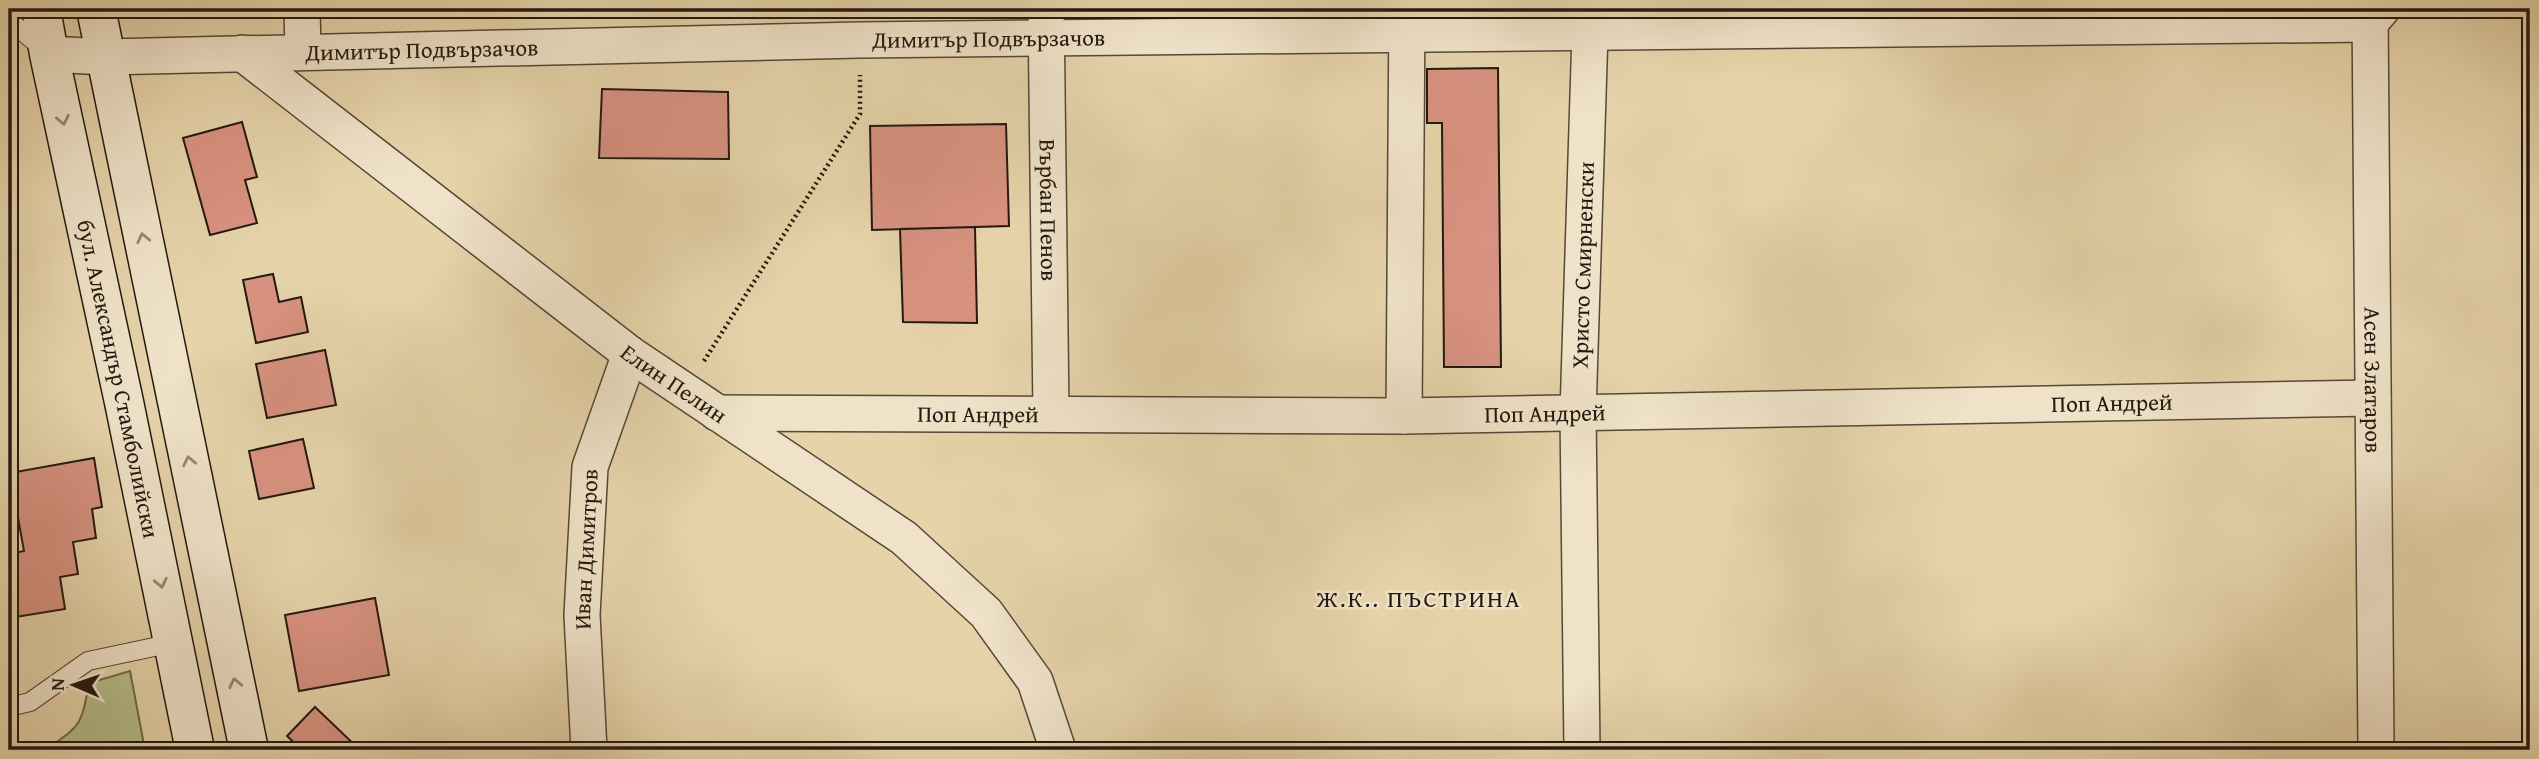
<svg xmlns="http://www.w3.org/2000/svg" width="2539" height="759" viewBox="0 0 2539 759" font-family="'Gentium Book Plus',serif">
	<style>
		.green { fill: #b5bc88; stroke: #6c6a4c; stroke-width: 2 }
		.building { fill: #d89281; stroke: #231910; stroke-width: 2 }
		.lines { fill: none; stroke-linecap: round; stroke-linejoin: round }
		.lane-casing { stroke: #544836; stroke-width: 20 }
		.street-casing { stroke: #544836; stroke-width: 38 }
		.secondary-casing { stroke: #231910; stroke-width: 41 }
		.path { stroke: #231910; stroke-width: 4.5; stroke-dasharray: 2 3.5; stroke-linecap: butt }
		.lane { stroke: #efe2c8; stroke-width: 18 }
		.street { stroke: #efe2c8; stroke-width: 35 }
		.secondary { stroke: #efe2c8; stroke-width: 38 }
		.oneway { stroke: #938875 }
		.labels { text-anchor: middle; stroke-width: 5; stroke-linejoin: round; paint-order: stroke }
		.street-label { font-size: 23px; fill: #231910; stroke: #efe2c8 }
		.neighbourhood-label { font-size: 24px; letter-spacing: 2px; fill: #231910; stroke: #efe2c8 }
	</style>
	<rect width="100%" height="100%" fill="#e6d3aa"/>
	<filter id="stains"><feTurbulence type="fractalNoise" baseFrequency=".00286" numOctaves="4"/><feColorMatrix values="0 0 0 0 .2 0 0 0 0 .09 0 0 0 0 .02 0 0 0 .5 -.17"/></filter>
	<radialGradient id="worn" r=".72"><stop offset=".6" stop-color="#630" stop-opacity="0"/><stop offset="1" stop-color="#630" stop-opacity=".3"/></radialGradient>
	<path class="green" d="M130,671L145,750H45C81,725 81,727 89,683Z"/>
	<path class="building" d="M1498,68L1501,367H1444L1442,123H1427V69Z
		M602,89L728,92L729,159L599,158Z
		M242,122L257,177L245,180L257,223L210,235L183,138Z
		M1006,124L1009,226L872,230L870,126Z
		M975,227L977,323L903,322L900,229Z
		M273,274L279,302L301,297L308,332L256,343L243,280Z
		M325,350L336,405L267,418L256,364Z
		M303,439L314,488L259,499L249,451Z
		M94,458L102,507L92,509L96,538L73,542L78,574L60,577L65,609L9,618V554L24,551L10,473Z
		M375,598L389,675L299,691L285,615Z
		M315,707L360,750H302L287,736Z"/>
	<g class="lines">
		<defs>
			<path id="lane" d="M9,20L43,49
				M9,707L30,702L88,661L173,643"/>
			<g id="street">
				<path d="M302,9L303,51"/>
				<path id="s1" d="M1046,9L1051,413"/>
				<path id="s2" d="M2370,9L2376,750"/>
				<path id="s3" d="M242,53L630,354L904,538L986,613L1035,681L1058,750"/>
				<path id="s4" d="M49,54L105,57L859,40L2369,24L2382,9"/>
				<path id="s5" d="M717,413L1404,416L2373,398"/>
				<path d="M1404,416L1407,9"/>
				<path id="s6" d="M589,750L582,615L590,467L630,354"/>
				<path id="s7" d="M1582,750L1578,413L1590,32"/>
			</g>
			<g id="secondary">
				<path id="s8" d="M41,9L49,54L124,402L195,750"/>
				<path d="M96,9L249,750"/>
			</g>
		</defs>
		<use href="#lane" class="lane-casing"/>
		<use href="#street" class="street-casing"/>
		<use href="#secondary" class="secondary-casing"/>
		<path class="path" d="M704,361L860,114V75"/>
		<use href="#lane" class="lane"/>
		<use href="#street" class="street"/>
		<use href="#secondary" class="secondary"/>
	</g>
	<defs><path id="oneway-chevron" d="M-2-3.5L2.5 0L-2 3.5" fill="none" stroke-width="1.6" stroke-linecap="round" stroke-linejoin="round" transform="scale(1.75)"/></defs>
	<g class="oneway">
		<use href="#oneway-chevron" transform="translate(63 120) rotate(78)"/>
		<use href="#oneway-chevron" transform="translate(143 238) rotate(-102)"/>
		<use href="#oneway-chevron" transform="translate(189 461) rotate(-102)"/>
		<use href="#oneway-chevron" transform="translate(161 583) rotate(78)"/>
		<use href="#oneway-chevron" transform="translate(235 683) rotate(-102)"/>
	</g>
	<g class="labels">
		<g class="street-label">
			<text dy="8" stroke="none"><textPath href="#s4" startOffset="940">Димитър Подвързачов</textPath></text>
			<text dy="8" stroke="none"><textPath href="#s4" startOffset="373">Димитър Подвързачов</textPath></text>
			<text dy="8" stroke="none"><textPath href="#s1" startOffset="201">Върбан Пенов</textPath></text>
			<text dy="8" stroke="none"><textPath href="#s7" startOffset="485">Христо Смирненски</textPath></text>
			<text dy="8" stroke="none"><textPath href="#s8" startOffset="378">бул. Александър Стамболийски</textPath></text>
			<text dy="8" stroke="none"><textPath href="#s2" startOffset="371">Асен Златаров</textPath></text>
			<text dy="8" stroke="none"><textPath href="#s3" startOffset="544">Елин Пелин</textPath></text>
			<text dy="8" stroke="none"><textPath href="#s5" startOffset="1395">Поп Андрей</textPath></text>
			<text dy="8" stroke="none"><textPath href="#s5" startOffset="261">Поп Андрей</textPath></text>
			<text dy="8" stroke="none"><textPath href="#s5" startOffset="828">Поп Андрей</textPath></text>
			<text dy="8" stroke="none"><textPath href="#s6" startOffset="201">Иван Димитров</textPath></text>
		</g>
		<g class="neighbourhood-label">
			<text x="1419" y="607">Ж.К.. ПЪСТРИНА</text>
		</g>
	</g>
	<rect width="2539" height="759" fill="none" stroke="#e6d3aa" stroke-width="35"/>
	<rect x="10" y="10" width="2518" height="738" fill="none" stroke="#231910" stroke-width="3.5"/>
	<rect x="18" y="18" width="2504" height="724" fill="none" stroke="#231910" stroke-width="2"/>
	<g transform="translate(74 685) rotate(272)" stroke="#efe2c8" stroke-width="5" paint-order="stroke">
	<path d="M0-5L12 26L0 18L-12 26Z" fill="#231910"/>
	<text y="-10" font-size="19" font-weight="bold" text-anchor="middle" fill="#231910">N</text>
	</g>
	<rect width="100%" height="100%" filter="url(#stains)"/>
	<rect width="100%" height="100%" fill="url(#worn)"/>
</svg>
